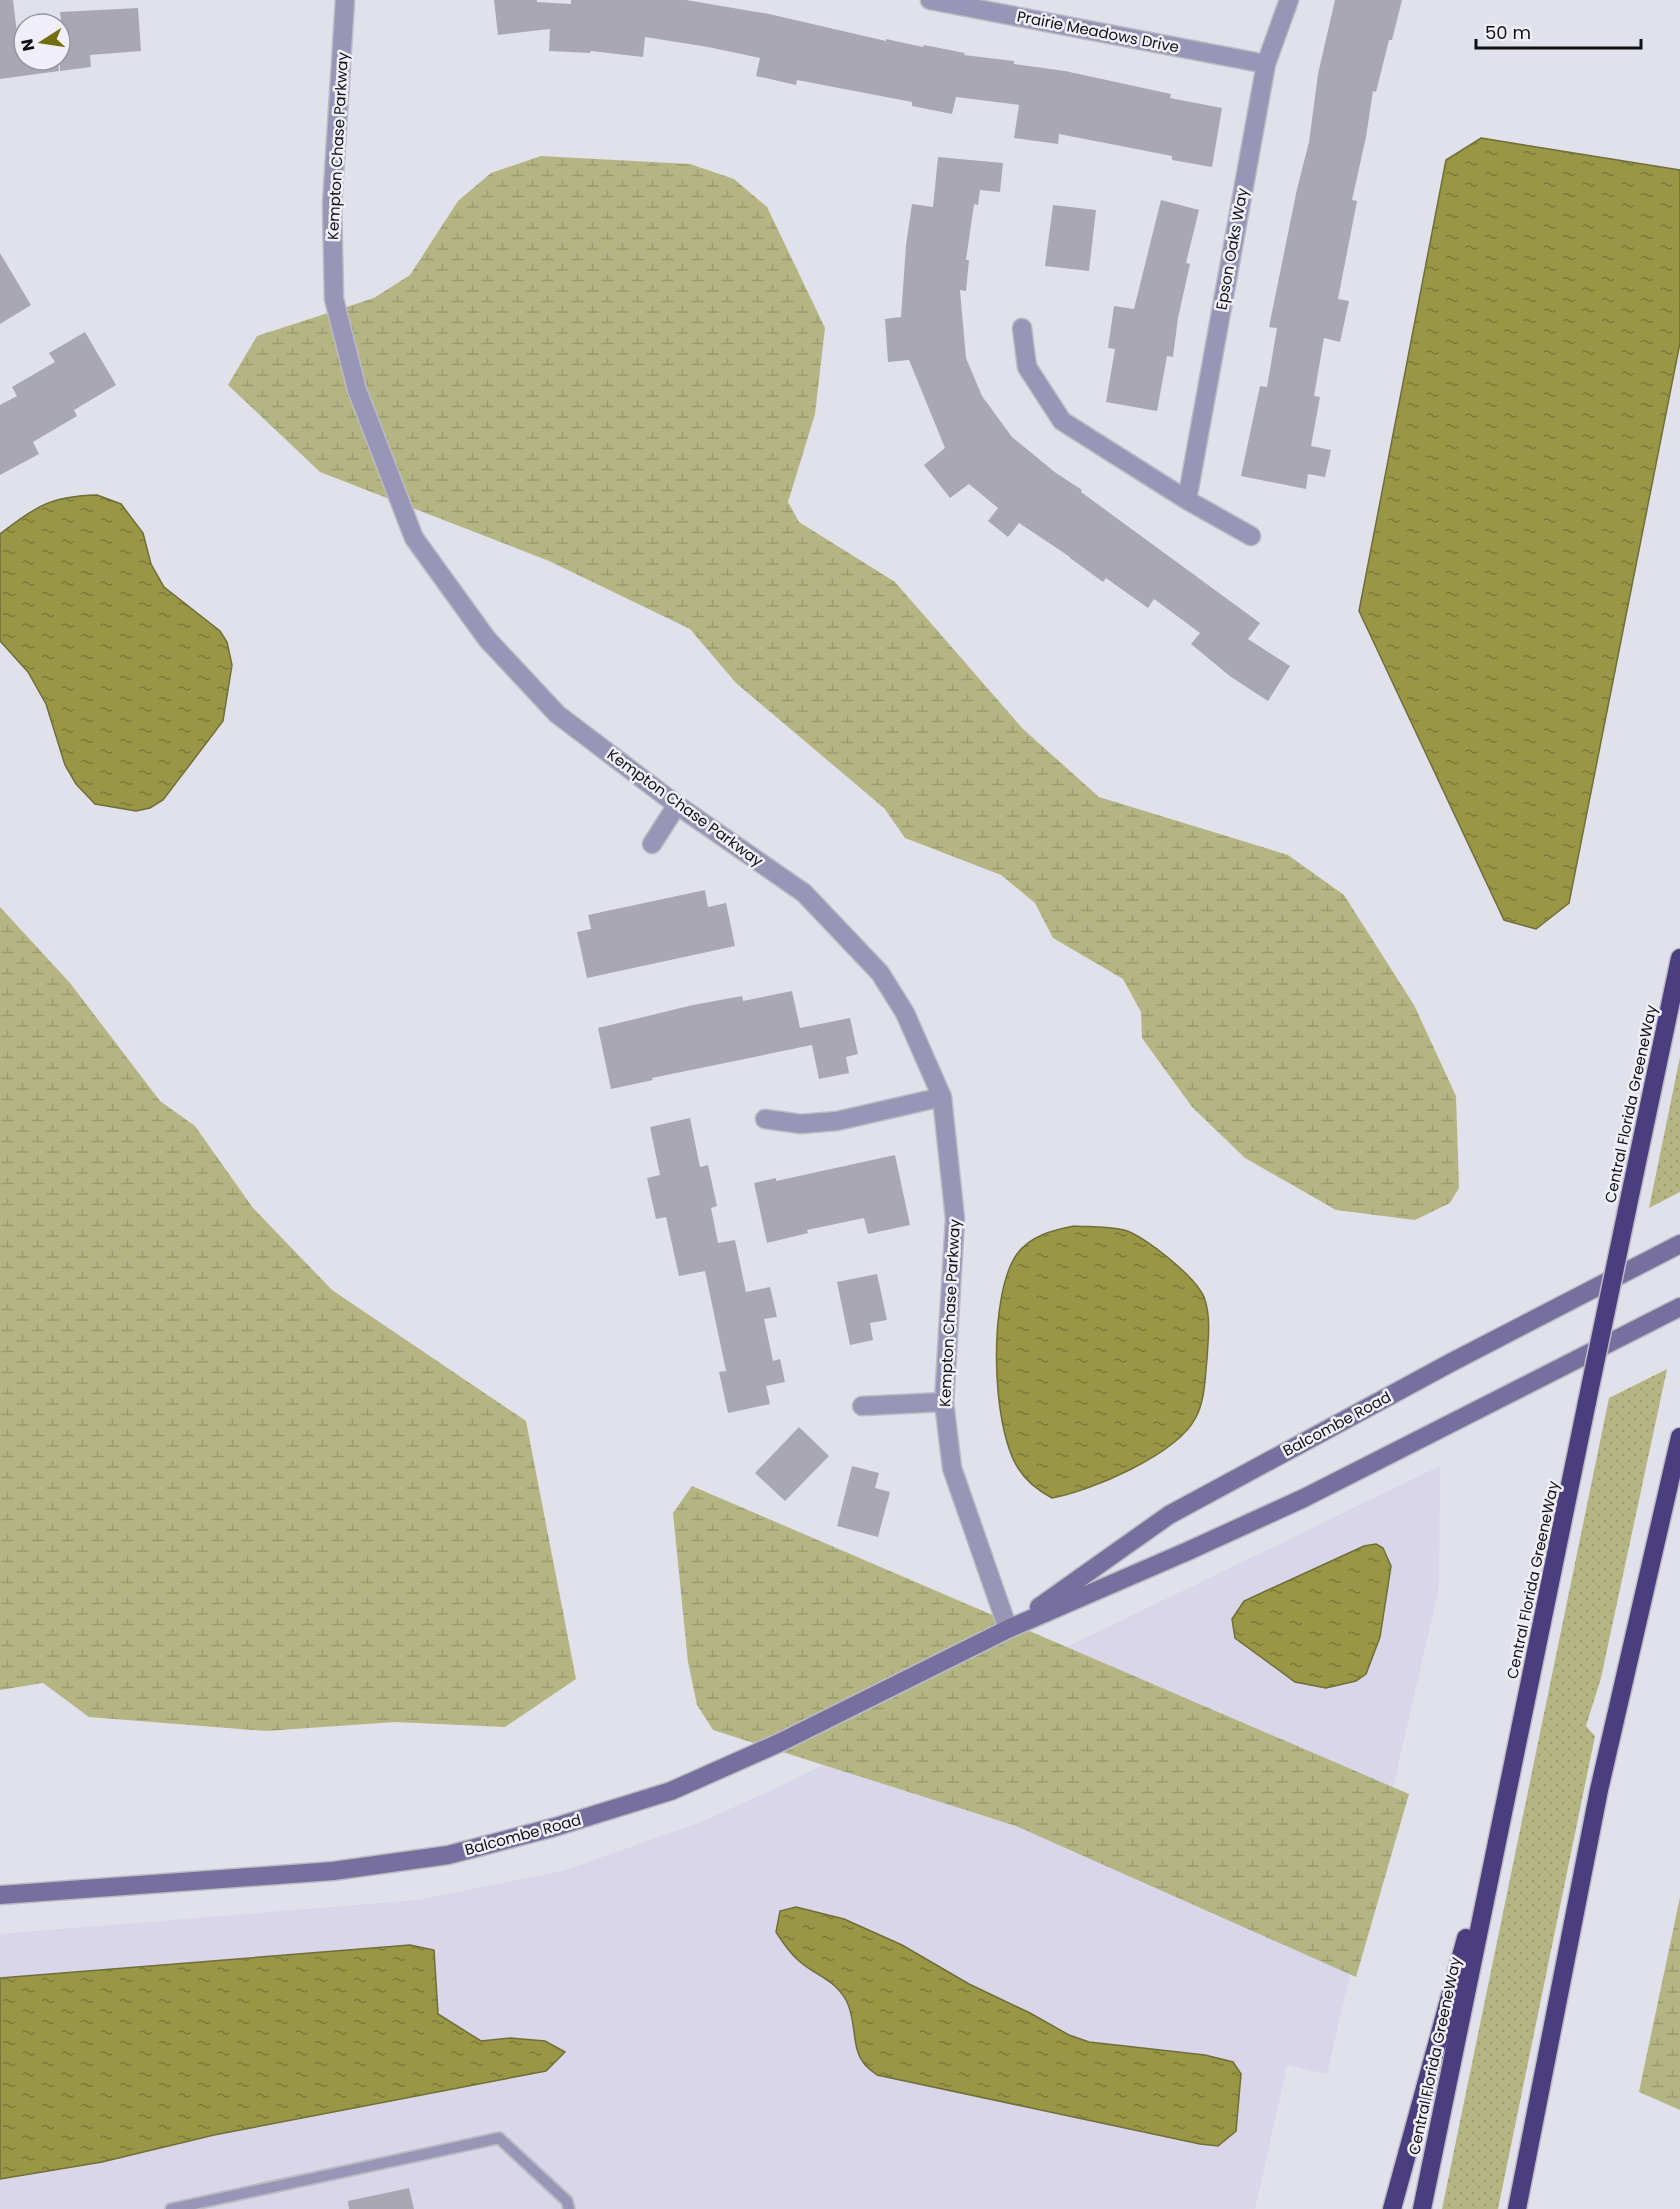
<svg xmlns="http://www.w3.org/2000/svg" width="1680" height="2209" viewBox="0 0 1680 2209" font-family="Poppins,sans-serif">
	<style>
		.built { fill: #d8d6e8 }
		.grass { fill: url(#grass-dots) }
		.wetland { fill: url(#wetland-marsh) }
		.water { fill: url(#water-ripples); stroke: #706e37; stroke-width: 1.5 }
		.building { fill: #a9a8b2 }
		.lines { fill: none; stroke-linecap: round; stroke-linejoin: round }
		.lane-casing { stroke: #bbbbc4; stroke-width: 14 }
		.street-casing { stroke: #bbbbc4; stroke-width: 21 }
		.secondary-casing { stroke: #bbbbc4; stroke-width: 21 }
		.highway-casing { stroke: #bbbbc4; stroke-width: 21 }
		.lane { stroke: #9995b6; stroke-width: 10 }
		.street { stroke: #9995b6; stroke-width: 18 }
		.secondary { stroke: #77709e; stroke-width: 18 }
		.highway { stroke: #4b3e7e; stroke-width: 18 }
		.highway-bridge-casing { stroke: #bbbbc4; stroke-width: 21; stroke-linecap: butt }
		.highway-bridge { stroke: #4b3e7e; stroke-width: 18 }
		.labels { text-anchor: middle; stroke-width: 5; stroke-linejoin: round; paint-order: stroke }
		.street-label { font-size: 15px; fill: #101013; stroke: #efeef9 }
	</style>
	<defs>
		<pattern id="grass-dots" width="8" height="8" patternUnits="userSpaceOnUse" patternTransform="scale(1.5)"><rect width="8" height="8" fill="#b5b584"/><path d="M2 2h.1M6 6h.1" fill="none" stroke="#9b9b71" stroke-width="1.8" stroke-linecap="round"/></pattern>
		<pattern id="wetland-marsh" width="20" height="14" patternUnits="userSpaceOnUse" patternTransform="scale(1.5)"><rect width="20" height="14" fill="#b5b584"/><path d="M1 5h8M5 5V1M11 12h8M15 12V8" fill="none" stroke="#9b9b71"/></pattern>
		<pattern id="water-ripples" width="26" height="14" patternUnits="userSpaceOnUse" patternTransform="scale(1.5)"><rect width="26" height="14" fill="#999746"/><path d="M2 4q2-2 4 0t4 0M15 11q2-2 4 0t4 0" fill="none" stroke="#7b7a39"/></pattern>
	</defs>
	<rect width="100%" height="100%" fill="#e1e1eb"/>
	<path class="built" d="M1440,1466L1439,1587L1327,2074L1287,2065L1255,2209H0V1934L418,1900L563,1871L701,1822L774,1789Z"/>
	<path class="grass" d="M1680,1057V1192L1649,1208Z
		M1667,1369L1601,1678L1586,1726L1595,1736L1498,2209H1442L1609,1398Z"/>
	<path class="wetland" d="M541,156L690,164L734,179L767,207L825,328L815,414L788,502L799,522L895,582L1023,729L1099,797L1288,855L1344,895L1414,1005L1456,1096L1459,1188L1450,1203L1415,1220L1336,1210L1245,1158L1192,1107L1142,1038L1141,1012L1123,979L1053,938L1035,903L1001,875L905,838L884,808L736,683L690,629L549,561L320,472L228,385L257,336L374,298L410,275L458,201L491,173Z
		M0,907L70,983L160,1101L195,1126L253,1208L332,1290L526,1421L576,1679L505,1727L395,1722L266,1731L89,1717L43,1683L0,1690Z
		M692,1486L1409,1794L1356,1977L1016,1826L713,1730L697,1705L688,1662L673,1513Z
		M1680,1897V2110L1639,2092Z"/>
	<path class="water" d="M1481,138L1680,170V343L1569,903L1536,929L1504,920L1359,611L1446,160Z
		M97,495L121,504L143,533L151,564L164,587L220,631L227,642L232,665L223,721L163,800L150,808L136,811L95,804L76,784L65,765L46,704L28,672L0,641V534C36,506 51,496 97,495Z
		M1074,1226C1090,1227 1107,1226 1124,1230C1144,1235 1199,1279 1205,1300C1211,1319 1208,1340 1207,1359C1205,1378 1205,1400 1196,1417C1178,1454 1091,1491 1052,1498C1039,1491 1026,1481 1018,1468C991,1426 988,1295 1017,1254C1030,1236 1053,1230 1074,1226Z
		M1376,1544L1383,1548L1391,1566L1380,1637L1366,1674L1356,1681L1326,1688L1295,1682L1235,1638L1232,1619L1244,1601L1364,1546Z
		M796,1907L844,1919L902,1945L969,1984L1030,2013L1069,2035L1089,2042L1205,2055L1233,2062L1241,2074L1236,2131L1218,2146L1200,2144L877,2075C872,2071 866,2067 863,2062C851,2046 857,2020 846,2000C834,1979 816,1976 799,1961C790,1953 783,1943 776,1932L780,1911Z
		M410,1945L434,1950L438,2014L481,2041L510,2038L545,2041L565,2052L546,2071L214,2135L102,2162L0,2179V1978Z"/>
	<path class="building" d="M0,0H13L17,33L24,32V60H58L59,71L0,79Z
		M494,0H537V2L571,4V0H686L769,14L886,41V39L923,47L924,45L965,53L964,55L1014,61V64L1065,71L1171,94L1170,98L1222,108L1212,167L1172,160V156L1059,134L1058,144L1014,138L1019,105L956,97L952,114L912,106V102L797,80L796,85L756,76L760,58L708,47L645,37L643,57L591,51L590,53L549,51L550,29L498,35Z
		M1335,0H1402L1392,40H1389L1376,92L1373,91L1366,137L1352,200L1357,201L1338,299L1349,301L1340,342L1324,338L1314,396L1320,397L1311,446L1331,450L1325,477L1308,474L1306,489L1241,476L1260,386L1267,387L1277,328L1269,327L1297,189L1309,142L1318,74Z
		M138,8L141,51L90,55L91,67L60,71V29H62L60,12Z
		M938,157L1003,163L1000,192L980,190L978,205L974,204L966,260H969L966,291L960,290L966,358L982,396L1012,437L1056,473L1082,490L1081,492L1260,623L1248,639L1290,666L1268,701L1231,677L1191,644L1200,633L1154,599L1148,608L1106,578L1103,582L1070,558V557L1019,523L1008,537L988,521L998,508L969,484L950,498L924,465L945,448L909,360L888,362L885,319L901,317L906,245L912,204L933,207Z
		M1161,200L1199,210L1186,263L1190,264L1178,318L1173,357L1167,356L1157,411L1106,402L1115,349L1108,348L1114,306L1134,309Z
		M1053,205L1096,210L1089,271L1045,266Z
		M0,253L31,305L0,324Z
		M85,332L116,385L74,410L77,416L33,442L39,454L0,475V405L17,396L12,387L55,362L49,353Z
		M705,890L708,907L726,903L735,946L587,978L577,932L591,929L588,915Z
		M792,991L800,1028L850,1018L858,1054L846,1057L849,1073L819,1079L812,1045L652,1078L653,1080L611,1089L598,1028L693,1005L742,996L743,1001Z
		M690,1118L700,1167L708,1165L717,1206L711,1208L718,1243L735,1240L746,1292L770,1287L777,1317L764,1319L773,1361L780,1359L785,1382L766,1386L770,1404L728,1413L719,1372L726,1371L705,1271L679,1276L666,1217L656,1219L647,1178L660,1175L650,1127Z
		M895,1155L910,1225L868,1234L864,1218L807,1230L808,1233L767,1243L754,1183L776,1178V1181Z
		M877,1274L887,1320L870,1323L873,1340L850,1345L837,1282Z
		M799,1427L829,1456L785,1501L755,1473Z
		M852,1466L879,1473L875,1488L890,1492L878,1537L837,1526Z
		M409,2188L414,2209H349L348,2201Z"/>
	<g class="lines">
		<defs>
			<path id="lane" d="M171,2209L499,2138L567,2201L569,2209"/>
			<path id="street" d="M345,0L332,205L334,299L357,390L414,538L487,639L557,714L677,805L804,893L880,973L905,1013L942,1097L955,1219L944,1402L952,1468L1008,1629
				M930,0L1266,64
				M1022,328L1027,367L1062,421L1187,500L1251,536
				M1187,500L1266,64L1289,0
				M652,844L677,805
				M765,1119L801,1124L837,1121L942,1097
				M862,1406L944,1402"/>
			<path id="secondary" d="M1039,1607L1169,1515L1452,1362L1680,1244
				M0,1895L333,1871L448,1855L555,1827L671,1791L779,1743L1008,1629L1188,1551L1304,1498L1680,1307"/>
			<path id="highway" d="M1627,1210L1680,958
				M1392,2209L1466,1938
				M1422,2209L1587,1402
				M1517,2209L1599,1790L1680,1437"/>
		</defs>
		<use href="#lane" class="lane-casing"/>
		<use href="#street" class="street-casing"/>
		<use href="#secondary" class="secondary-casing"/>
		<use href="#highway" class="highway-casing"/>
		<use href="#lane" class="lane"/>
		<use href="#street" class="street"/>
		<use href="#secondary" class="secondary"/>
		<use href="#highway" class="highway"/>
		<defs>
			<path id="highway-bridge" d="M1587,1402L1627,1210"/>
		</defs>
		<use href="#highway-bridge" class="highway-bridge-casing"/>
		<use href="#highway-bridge" class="highway-bridge"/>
	</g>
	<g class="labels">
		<g class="street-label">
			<text transform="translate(1098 32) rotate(11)" y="5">Prairie Meadows Drive</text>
			<text transform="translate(338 146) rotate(-87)" y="5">Kempton Chase Parkway</text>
			<text transform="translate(1232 249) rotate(-80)" y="5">Epson Oaks Way</text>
			<text transform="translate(685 808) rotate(36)" y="5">Kempton Chase Parkway</text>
			<text transform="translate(1631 1104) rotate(-78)" y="5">Central Florida GreeneWay</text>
			<text transform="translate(950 1313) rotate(-87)" y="5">Kempton Chase Parkway</text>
			<text transform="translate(1337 1424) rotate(-28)" y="5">Balcombe Road</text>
			<text transform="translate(1533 1580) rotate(-78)" y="5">Central Florida GreeneWay</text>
			<text transform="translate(523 1835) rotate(-15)" y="5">Balcombe Road</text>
			<text transform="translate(1435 2056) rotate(-78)" y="5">Central Florida GreeneWay</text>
		</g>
	</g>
	<g transform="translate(42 42) rotate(258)"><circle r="28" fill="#efeef9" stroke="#96959d" stroke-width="1.5"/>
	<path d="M0-4.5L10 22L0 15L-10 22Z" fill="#716e0f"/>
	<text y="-9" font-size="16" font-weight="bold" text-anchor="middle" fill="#101013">N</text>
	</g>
	<path d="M1476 39v9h165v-9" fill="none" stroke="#101013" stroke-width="3"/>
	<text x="1485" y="39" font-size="18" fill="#101013" stroke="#efeef9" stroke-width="4.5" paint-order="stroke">50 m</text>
</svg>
